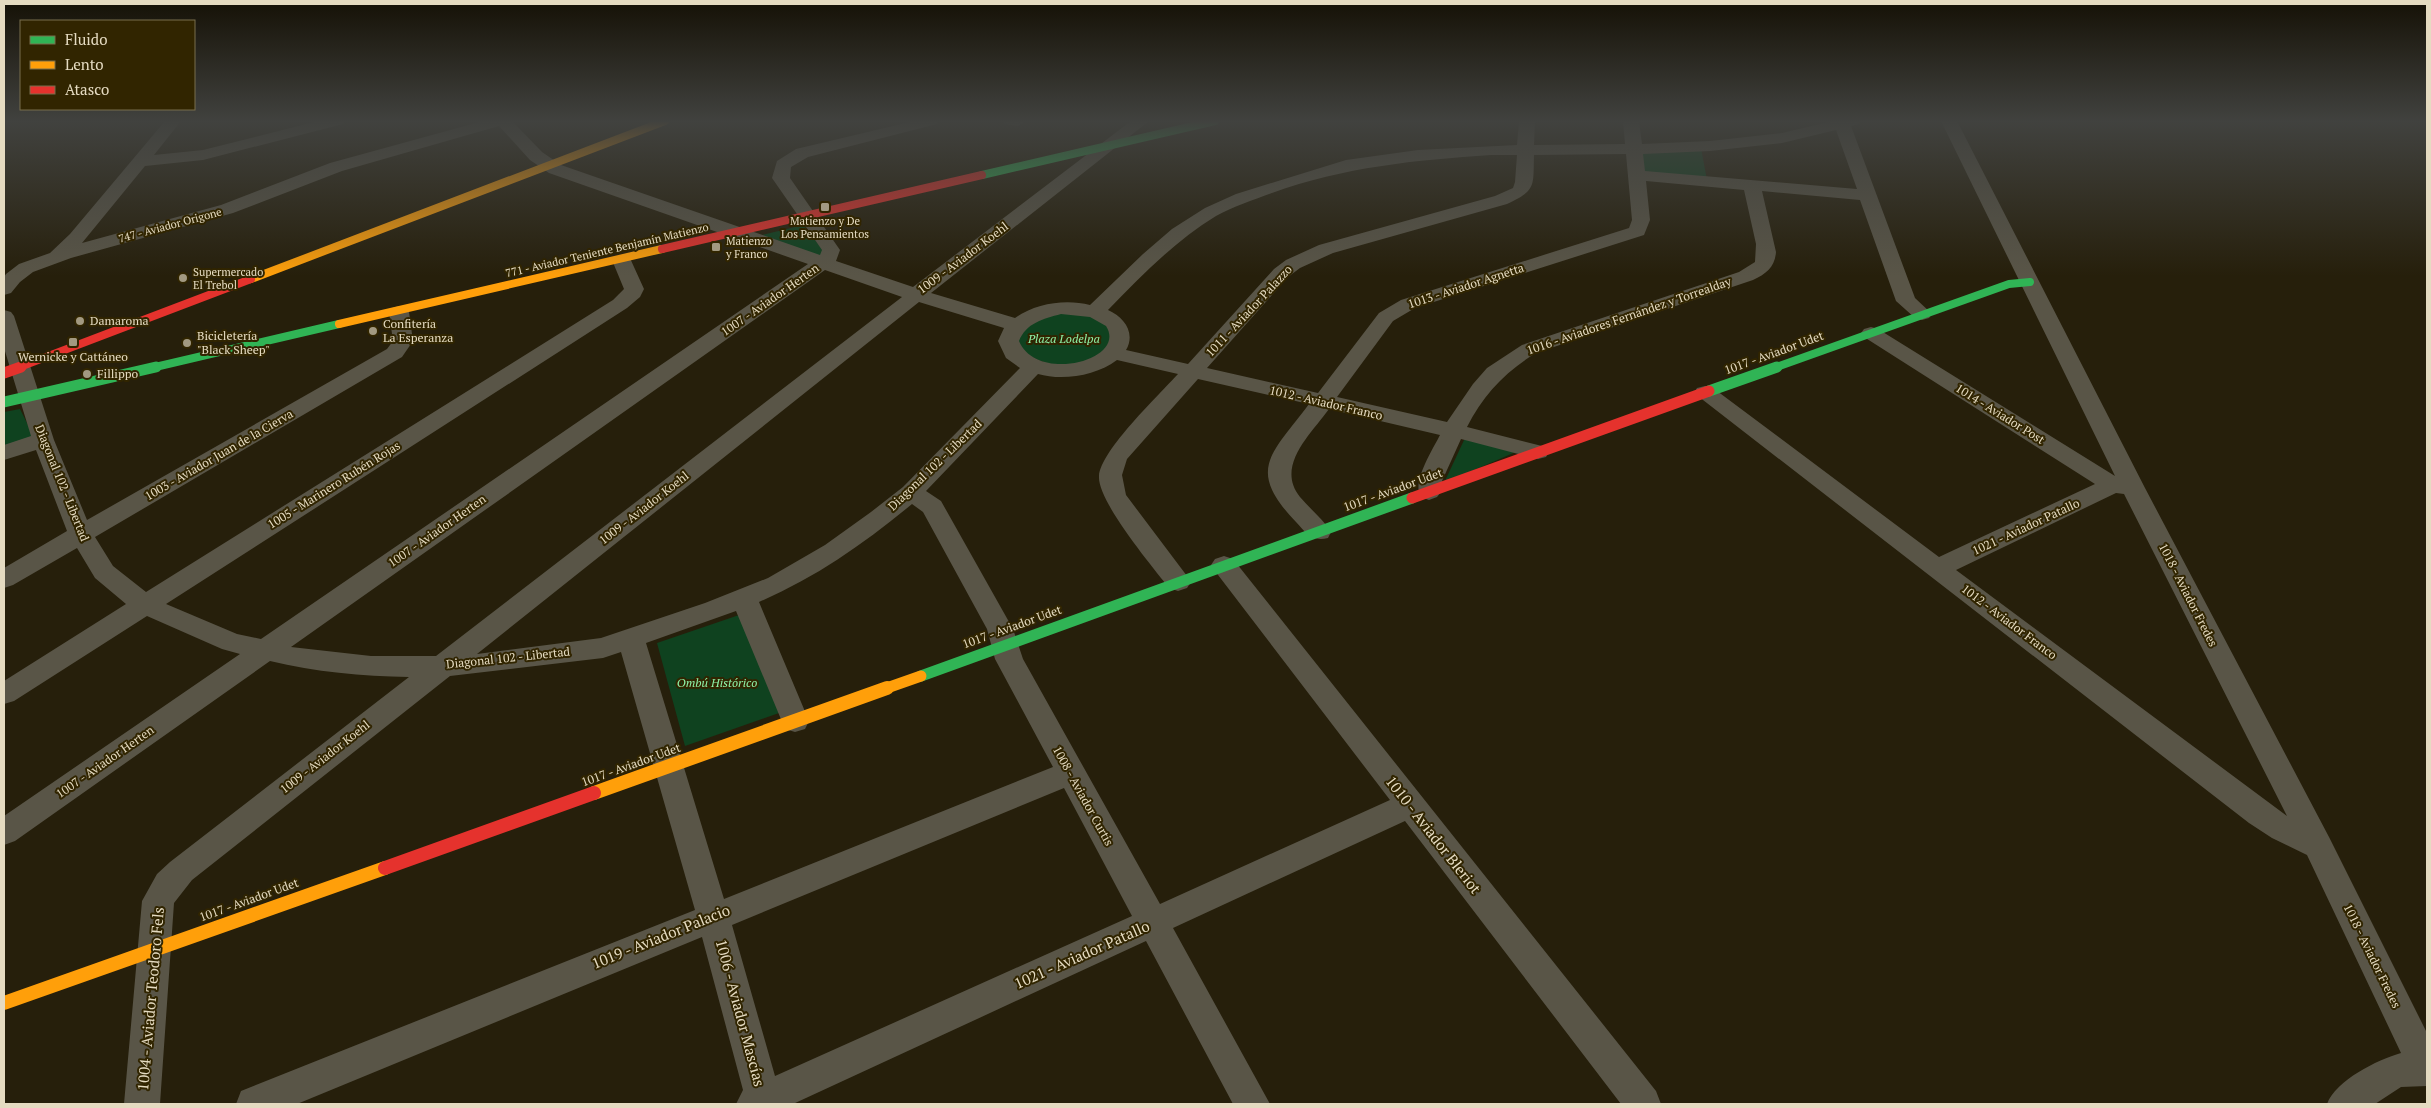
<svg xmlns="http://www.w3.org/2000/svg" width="2431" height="1108" viewBox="0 0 2431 1108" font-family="'PT Serif',serif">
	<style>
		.green { fill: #0f421f }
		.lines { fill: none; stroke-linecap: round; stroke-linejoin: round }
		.street { fill: #595547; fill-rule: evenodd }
		.fast-far1 { stroke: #30b455; stroke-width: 8 }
		.fast { stroke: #30b455; stroke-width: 11 }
		.slow-far2 { stroke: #ff9f0a; stroke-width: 8 }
		.slow-far1 { stroke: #ff9f0a; stroke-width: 11 }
		.slow { stroke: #ff9f0a; stroke-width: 14 }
		.jam-far2 { stroke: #e5322d; stroke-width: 8 }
		.jam-far1 { stroke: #e5322d; stroke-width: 11 }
		.jam { stroke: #e5322d; stroke-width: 14 }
		.poi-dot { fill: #a29981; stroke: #312500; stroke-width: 2 }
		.labels { text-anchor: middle; stroke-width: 4; stroke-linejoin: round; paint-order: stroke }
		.far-poi-label { font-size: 11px; fill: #e5dbc1; stroke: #312500; text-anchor: start }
		.far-street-label { font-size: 11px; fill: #e5dbc1; stroke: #312500 }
		.street-label { font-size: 12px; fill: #e5dbc1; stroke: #312500 }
		.poi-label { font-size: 12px; fill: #e5dbc1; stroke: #312500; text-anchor: start }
		.park-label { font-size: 12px; font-style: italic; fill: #8df1a6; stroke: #312500 }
		.near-street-label { font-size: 15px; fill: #e5dbc1; stroke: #312500 }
	</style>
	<rect width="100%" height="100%" fill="#261f0b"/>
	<path class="green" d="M1701,148L1707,180L1644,174L1639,149Z
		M803,225L824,251L821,257L762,235Z
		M1060,312C1080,314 1103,314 1112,334L1106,351C1067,373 1057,369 1018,351L1016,334L1022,326Z
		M20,409L34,437L4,447V412Z
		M1465,438L1518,451L1444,483Z
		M742,614L779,713L685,746L657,643Z"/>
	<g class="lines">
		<path class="street" d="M165,121H181L154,155L203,150L318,121H345L343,124L203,160L145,166L82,243L221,205L330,163L483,121H512L542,152L561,165L820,255L822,250L772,178L777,161L796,149L914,121H939L937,124L808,157L791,167L790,178L840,250L836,261L913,287L1131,121H1149L931,293L1015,318C1036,303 1066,299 1090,305L1143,254L1172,229L1205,208L1236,194L1346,160L1418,150L1517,145L1519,121H1535L1534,145L1625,144L1623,121H1639L1642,144L1710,141L1782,133L1833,121H1861L1859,124L1851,126L1915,298L1932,314L1929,318L1922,320L1915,318L1896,301L1860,200L1762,191L1776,252C1775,267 1766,274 1753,280L1536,353C1506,371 1483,395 1467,427L1546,447L1549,452L1546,457L1538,459L1461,439L1442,481L1441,492L1437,497L1429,500L1421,497C1411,483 1433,449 1440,435L1329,409C1311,434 1275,466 1300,497C1310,509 1323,519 1331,532L1328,538C1312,542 1306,533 1296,522C1245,469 1272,454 1309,404L1198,379L1127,459L1122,475L1126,495L1187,576L1191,582L1187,588L1178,591L1169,588C1152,566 1097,501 1099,476C1101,450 1159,395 1178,374L1117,360C1096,376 1062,381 1038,374L926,491L941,501L1013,629L1023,659L1160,904L1390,800L1215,571L1211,565L1215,559L1224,556L1233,559L1656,1091L1661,1104H1621L1405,821L1173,928L1270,1104H1233L1146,941L793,1104H736L743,1090L702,937L297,1104H236L241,1091L695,910L621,652L603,658L450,676L192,880L174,903L160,1104H124L142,901L157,874L170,862L409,677C362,676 315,672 270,661L15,841L4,845V816L240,654L222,649L147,616L14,701L4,704V681L126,604L95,578L77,548L13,585L4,588V568L67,531L36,450L4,460V445L31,436L4,348V310L11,312L14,316L54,440L87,520L387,349L393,341L389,312L392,308L399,306L406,308L409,312L413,341L402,357L95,537L113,566L146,592L613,300L624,289L612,260L615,256H629L644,289L640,297L627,308L166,604L237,634L261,639L808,264L549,173L530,160L499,126L342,171L233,213L71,258L33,272L20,282L11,293L4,295V277L6,274L19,264L50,253L70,234ZM1836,130L1857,189L1645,171L1643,154L1710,151L1782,143ZM1626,154L1632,220L1629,228L1401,300L1379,313L1318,393L1207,368L1288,277L1300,268L1333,253L1507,204C1537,190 1533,186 1534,155ZM1491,155H1517L1515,182L1513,188L1495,196L1319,245L1286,260L1274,269L1188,364L1126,350C1136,333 1124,317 1108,310C1141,276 1175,241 1216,216C1234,206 1253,200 1272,193C1344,167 1416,160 1491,155ZM1646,181L1744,190L1756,244L1755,262L1739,272L1522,345L1487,368L1473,384L1447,422L1337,397L1393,321L1415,308L1644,235L1650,220ZM825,270L902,297L436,656H371L291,647ZM919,302L1004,328L998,341L1006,358L1020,368L903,487L871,512L825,545L768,578L705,603L601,638L477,654ZM1061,314L1090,317L1106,326C1128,360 1037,384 1019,341C1026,323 1043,319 1061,314ZM912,504L923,512L987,629L995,659L1053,767L724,899L646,643L736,611L785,729L795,732L805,729L809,721L759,602C815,578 865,543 912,504ZM1064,788L1132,916L775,1076L732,925Z
			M1003,121H1026L1018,126L1005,124Z
			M1941,121H1957L2145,488L2329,837L2427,1033V1086L2401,1087L2375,1104H2327C2336,1080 2377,1060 2401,1053L2307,855L2272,838L2249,823L1694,393L1697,388L1705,386L1713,388L1939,557L2095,484L1864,337L1861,333L1864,329L1871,327L1878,329L2115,476ZM2116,493L2124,494L2287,816L1956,570Z"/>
		<path class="fast-far1" d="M982,175L1215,121
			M151,368L339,324
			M1774,368L2009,284L2030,282"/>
		<path class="fast" d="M1709,391L1777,367
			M4,402L156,367
			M921,676L1412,498"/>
		<path class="slow-far2" d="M251,279L665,121
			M339,324L662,249"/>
		<path class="slow-far1" d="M884,689L921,676"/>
		<path class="slow" d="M594,793L887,688
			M4,1003L385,868"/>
		<path class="jam-far2" d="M662,249L982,175
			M17,368L251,279"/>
		<path class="jam-far1" d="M4,373L21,367
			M1412,498L1709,391"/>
		<path class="jam" d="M385,868L594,793"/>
	</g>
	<linearGradient id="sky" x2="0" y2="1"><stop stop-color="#151106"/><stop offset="0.44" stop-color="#41423f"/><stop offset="1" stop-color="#41423f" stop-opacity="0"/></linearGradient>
	<rect width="2431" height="276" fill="url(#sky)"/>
	<g class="poi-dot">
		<rect x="820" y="202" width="10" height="10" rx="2.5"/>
		<rect x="711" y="242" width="10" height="10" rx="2.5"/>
		<circle cx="183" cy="278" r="5"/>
		<circle cx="80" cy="321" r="5"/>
		<circle cx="373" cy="331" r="5"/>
		<rect x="68" y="337" width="10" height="10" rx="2.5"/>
		<circle cx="187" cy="343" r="5"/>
		<circle cx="87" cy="374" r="5"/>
	</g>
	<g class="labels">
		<g class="far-poi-label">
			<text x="825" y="225" text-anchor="middle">Matienzo y De<tspan x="825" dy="13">Los Pensamientos</tspan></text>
			<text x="726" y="245">Matienzo<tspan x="726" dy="13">y Franco</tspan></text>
			<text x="193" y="276">Supermercado<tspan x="193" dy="13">El Trebol</tspan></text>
		</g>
		<g class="far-street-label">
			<text transform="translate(170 225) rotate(-15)" y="4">747 - Aviador Origone</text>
			<text transform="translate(607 250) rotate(-13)" y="4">771 - Aviador Teniente Benjamín Matienzo</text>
		</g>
		<g class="street-label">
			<text transform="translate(963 258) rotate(-37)" y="4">1009 - Aviador Koehl</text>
			<text transform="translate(1466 286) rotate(-18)" y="4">1013 - Aviador Agnetta</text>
			<text transform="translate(770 300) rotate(-35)" y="4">1007 - Aviador Herten</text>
			<text transform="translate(1249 311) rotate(-47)" y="4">1011 - Aviador Palazzo</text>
			<text transform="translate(1629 316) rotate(-19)" y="4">1016 - Aviadores Fernández y Torrealday</text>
			<text transform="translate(1774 353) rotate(-20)" y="4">1017 - Aviador Udet</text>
			<text transform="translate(1326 403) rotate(13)" y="4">1012 - Aviador Franco</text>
			<text transform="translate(2000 414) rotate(32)" y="4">1014 - Aviador Post</text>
			<text transform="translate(219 455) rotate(-30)" y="4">1003 - Aviador Juan de la Cierva</text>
			<text transform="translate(935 465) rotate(-44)" y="4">Diagonal 102 - Libertad</text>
			<text transform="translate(62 483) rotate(68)" y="4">Diagonal 102 - Libertad</text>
			<text transform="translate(334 485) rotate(-32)" y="4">1005 - Marinero Rubén Rojas</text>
			<text transform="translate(1393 490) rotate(-20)" y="4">1017 - Aviador Udet</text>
			<text transform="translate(644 508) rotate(-38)" y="4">1009 - Aviador Koehl</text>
			<text transform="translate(2026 527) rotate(-25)" y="4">1021 - Aviador Patallo</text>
			<text transform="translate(437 531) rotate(-35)" y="4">1007 - Aviador Herten</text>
			<text transform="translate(2188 595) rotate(63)" y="4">1018 - Aviador Fredes</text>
			<text transform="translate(2009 622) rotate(37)" y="4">1012 - Aviador Franco</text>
			<text transform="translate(1012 627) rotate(-20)" y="4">1017 - Aviador Udet</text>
			<text transform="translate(508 658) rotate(-6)" y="4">Diagonal 102 - Libertad</text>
			<text transform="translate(325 757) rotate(-38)" y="4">1009 - Aviador Koehl</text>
			<text transform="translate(105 762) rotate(-35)" y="4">1007 - Aviador Herten</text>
			<text transform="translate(631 765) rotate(-20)" y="4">1017 - Aviador Udet</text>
			<text transform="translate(1083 796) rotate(61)" y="4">1008 - Aviador Curtis</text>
			<text transform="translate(249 900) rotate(-20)" y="4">1017 - Aviador Udet</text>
			<text transform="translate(2372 956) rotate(64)" y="4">1018 - Aviador Fredes</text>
		</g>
		<g class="poi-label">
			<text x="90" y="325">Damaroma</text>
			<text x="383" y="328">Confitería<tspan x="383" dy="14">La Esperanza</tspan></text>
			<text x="197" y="340">Bicicletería<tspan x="197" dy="14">"Black Sheep"</tspan></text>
			<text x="73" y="361" text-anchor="middle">Wernicke y Cattáneo</text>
			<text x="97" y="378">Fillippo</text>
		</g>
		<g class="park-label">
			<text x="1064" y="343">Plaza Lodelpa</text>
			<text x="717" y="687">Ombú Histórico</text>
		</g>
		<g class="near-street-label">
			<text transform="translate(1433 835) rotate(52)" y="5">1010 - Aviador Bleriot</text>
			<text transform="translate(661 937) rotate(-22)" y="5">1019 - Aviador Palacio</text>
			<text transform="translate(1082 955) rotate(-24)" y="5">1021 - Aviador Patallo</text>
			<text transform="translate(151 999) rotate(-85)" y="5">1004 - Aviador Teodoro Fels</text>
			<text transform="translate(740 1013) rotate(75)" y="5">1006 - Aviador Mascías</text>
		</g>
	</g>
	<rect width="2431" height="1108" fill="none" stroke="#e5dbc1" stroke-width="10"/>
	<rect x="20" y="20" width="175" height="90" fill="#312500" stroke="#796e4d"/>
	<rect x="30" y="36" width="25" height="8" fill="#30b455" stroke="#796e4d"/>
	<text x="65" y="45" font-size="15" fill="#e5dbc1">Fluido</text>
	<rect x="30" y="61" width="25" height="8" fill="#ff9f0a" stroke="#796e4d"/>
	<text x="65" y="70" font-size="15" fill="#e5dbc1">Lento</text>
	<rect x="30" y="86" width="25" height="8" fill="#e5322d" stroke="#796e4d"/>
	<text x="65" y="95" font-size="15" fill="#e5dbc1">Atasco</text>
</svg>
